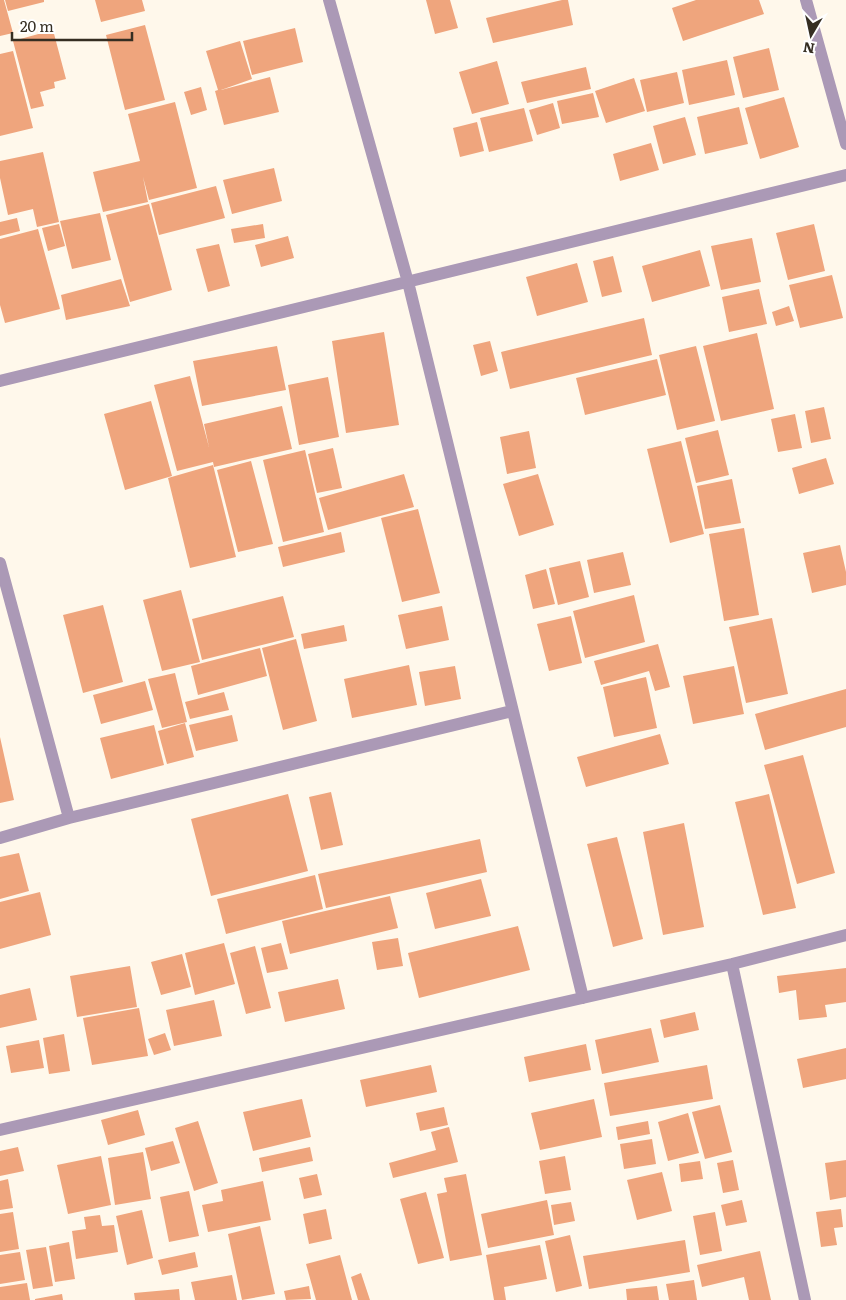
<svg xmlns="http://www.w3.org/2000/svg" width="846" height="1300" viewBox="0 0 846 1300" font-family="Literata,serif">
	<style>
		.building { fill: #efa57d }
		.lines { fill: none; stroke-linecap: round; stroke-linejoin: round }
		.minor { stroke: #ab99b6; stroke-width: 12 }
	</style>
	<rect width="100%" height="100%" fill="#fff8eb"/>
	<path class="building" d="M0,0H4L13,33L0,36Z
		M5,0H44V2L8,11Z
		M95,0H142L145,11L101,22Z
		M426,0H450L458,28L435,34Z
		M562,0H568L573,25L493,43L486,18Z
		M696,0H759L764,14L683,41L672,8Z
		M145,25L165,100L125,110L106,35Z
		M295,28L303,62L252,75L243,41Z
		M53,30L66,79L54,82L55,88L40,92L44,106L31,109L13,41Z
		M240,41L252,79L221,90L270,77L279,112L224,125L215,91L218,90L206,51Z
		M769,48L779,90L743,98L733,57Z
		M13,51L33,128L0,136V54Z
		M727,60L735,95L689,105L682,70Z
		M497,61L509,104L472,114L459,72Z
		M586,67L591,89L527,103L521,82Z
		M677,72L684,103L647,112L640,80Z
		M634,78L645,111L606,123L595,91Z
		M201,87L207,110L191,115L184,92Z
		M593,93L599,117L562,124L557,101Z
		M784,97L799,147L760,159L745,108Z
		M175,102L197,188L149,200L143,177L148,202L103,212L93,172L140,161L128,114Z
		M553,103L560,128L537,135L529,110Z
		M739,107L748,144L705,154L697,117Z
		M524,108L533,141L489,152L480,118Z
		M685,117L696,155L663,164L653,126Z
		M477,122L484,151L460,157L453,128Z
		M651,143L659,170L620,181L613,154Z
		M43,152L59,222L37,227L33,209L8,215L0,178V161Z
		M274,168L282,201L232,214L223,180Z
		M216,186L225,218L159,235L151,203Z
		M149,204L172,290L130,302L106,215Z
		M100,213L111,260L72,269L60,221Z
		M17,218L20,231L0,236V222Z
		M59,224L65,246L48,251L42,228Z
		M263,224L265,238L234,243L231,229Z
		M814,224L825,271L788,280L776,233Z
		M38,229L60,309L5,323L0,305V239Z
		M288,236L294,258L261,267L255,245Z
		M752,238L761,282L721,290L711,246Z
		M219,244L230,286L208,292L196,249Z
		M700,250L710,286L652,302L642,266Z
		M613,256L622,292L602,297L593,261Z
		M577,263L588,302L537,316L526,277Z
		M832,275L843,318L800,328L789,285Z
		M121,279L130,306L66,320L61,295Z
		M759,289L767,324L729,332L722,297Z
		M789,306L794,321L776,326L772,312Z
		M644,318L652,355L510,389L501,352Z
		M384,332L399,425L346,433L332,341Z
		M757,333L774,409L721,421L703,346Z
		M490,341L498,371L481,376L473,345Z
		M277,346L286,390L202,406L193,361Z
		M696,346L715,421L677,430L659,355Z
		M657,359L666,395L585,415L576,378Z
		M190,376L209,447L204,424L282,406L292,449L214,467L213,462L177,471L154,385Z
		M328,377L339,437L299,445L288,385Z
		M151,401L172,476L125,490L104,414Z
		M824,407L831,439L811,443L805,411Z
		M795,414L802,448L778,452L771,419Z
		M718,430L729,475L696,483L685,438Z
		M529,431L536,468L507,474L500,437Z
		M681,441L704,534L670,543L647,449Z
		M333,448L342,488L317,493L308,454Z
		M305,450L324,532L283,542L263,460Z
		M826,458L834,484L799,494L792,468Z
		M251,461L273,544L238,552L217,470Z
		M213,465L236,557L190,568L168,478Z
		M404,474L414,507L328,530L319,498Z
		M538,474L554,525L519,536L503,484Z
		M732,479L741,523L705,529L697,486Z
		M418,509L440,593L402,602L381,518Z
		M744,528L759,615L724,621L709,534Z
		M341,532L345,552L283,567L278,547Z
		M840,545L846,572V585L812,593L803,553Z
		M623,552L631,585L594,593L587,560Z
		M580,561L589,597L558,605L549,568Z
		M546,569L555,604L533,609L525,575Z
		M181,590L200,662L162,671L143,600Z
		M634,595L645,642L585,658L573,611Z
		M283,596L294,637L202,660L192,619Z
		M103,605L123,682L83,693L63,615Z
		M442,606L449,640L406,649L398,615Z
		M571,616L582,663L549,671L537,624Z
		M772,618L788,694L746,703L729,627Z
		M344,625L347,641L304,649L301,634Z
		M296,639L317,721L283,730L262,648Z
		M658,644L670,687L655,691L649,671L601,685L594,661Z
		M260,648L267,676L198,695L191,666Z
		M409,665L417,705L352,718L344,679Z
		M455,666L461,699L425,706L419,672Z
		M734,666L744,714L693,724L683,676Z
		M175,673L187,722L162,728L148,679Z
		M646,677L657,728L614,737L603,687Z
		M145,681L153,710L101,724L93,695Z
		M846,689V727L765,750L755,714Z
		M224,692L229,710L190,719L185,702Z
		M232,715L238,741L196,751L189,725Z
		M185,723L194,757L167,764L158,731Z
		M154,725L164,765L111,779L100,738Z
		M660,734L669,764L586,787L577,757Z
		M0,737L14,800L0,803Z
		M803,755L835,873L797,884L764,765Z
		M331,792L343,845L321,850L309,797Z
		M288,794L308,871L211,896L191,819Z
		M769,794L796,908L763,915L735,802Z
		M684,823L704,927L663,935L643,832Z
		M617,837L643,939L613,947L587,844Z
		M480,839L487,872L326,908L318,874Z
		M19,853L29,891L0,899V857Z
		M315,875L323,909L226,934L217,899Z
		M481,879L491,916L435,929L426,893Z
		M40,892L51,935L0,949V902Z
		M390,896L398,928L290,954L282,921Z
		M518,926L530,970L419,998L408,953Z
		M398,938L403,966L377,970L372,942Z
		M224,943L235,984L195,995L185,953Z
		M281,943L288,969L267,973L261,948Z
		M255,946L271,1008L246,1014L230,953Z
		M182,954L191,987L161,995L151,962Z
		M130,966L137,1007L77,1017L70,976Z
		M846,968V1002L825,1005L827,1017L799,1020L796,990L779,993L777,976Z
		M338,979L345,1009L285,1022L278,992Z
		M30,988L37,1020L0,1028V995Z
		M214,1000L222,1036L174,1046L166,1010Z
		M139,1008L148,1056L92,1065L83,1018Z
		M695,1012L699,1030L664,1038L660,1020Z
		M651,1028L659,1062L602,1074L595,1040Z
		M165,1033L171,1050L154,1055L148,1039Z
		M64,1034L70,1071L49,1074L43,1038Z
		M39,1040L44,1068L11,1073L6,1046Z
		M586,1044L591,1070L529,1082L524,1057Z
		M846,1048V1079L803,1088L797,1059Z
		M431,1065L437,1092L366,1107L360,1080Z
		M707,1065L713,1099L610,1116L604,1083Z
		M302,1099L311,1137L253,1151L243,1112Z
		M594,1099L602,1137L540,1150L531,1113Z
		M720,1105L732,1152L705,1159L692,1112Z
		M444,1107L448,1125L420,1131L416,1113Z
		M138,1110L145,1135L108,1145L101,1120Z
		M688,1113L699,1153L668,1161L658,1122Z
		M198,1121L218,1183L194,1191L175,1128Z
		M648,1121L650,1134L618,1140L616,1127Z
		M449,1127L458,1162L393,1178L389,1163L436,1150L431,1132Z
		M652,1139L656,1164L624,1169L620,1144Z
		M173,1141L180,1163L151,1171L145,1148Z
		M18,1147L24,1171L0,1176V1151Z
		M310,1147L313,1161L262,1172L259,1158Z
		M143,1152L151,1199L115,1205L108,1158Z
		M101,1156L111,1205L68,1214L57,1165Z
		M565,1156L571,1190L545,1194L539,1161Z
		M733,1160L739,1190L723,1193L717,1163Z
		M846,1160V1197L830,1200L825,1163Z
		M700,1161L703,1179L681,1182L679,1164Z
		M662,1172L672,1211L637,1220L627,1180Z
		M317,1174L322,1195L304,1199L299,1178Z
		M466,1174L482,1255L450,1261L437,1194L447,1192L444,1178Z
		M8,1179L13,1208L0,1210V1181Z
		M263,1181L271,1220L208,1232L202,1205L223,1201L221,1190Z
		M189,1191L199,1236L169,1242L160,1197Z
		M426,1192L444,1258L418,1264L400,1199Z
		M547,1200L554,1235L488,1248L481,1214Z
		M742,1200L747,1222L726,1226L721,1205Z
		M571,1202L575,1221L554,1225L551,1205Z
		M326,1209L332,1239L309,1244L303,1214Z
		M841,1209L843,1227L834,1228L837,1245L821,1247L816,1212Z
		M142,1210L153,1258L127,1265L116,1216Z
		M13,1212L19,1249L0,1252V1214Z
		M715,1212L722,1251L700,1255L693,1216Z
		M100,1215L102,1226L114,1225L118,1252L76,1259L72,1231L86,1229L84,1217Z
		M260,1226L275,1294L242,1300L228,1234Z
		M570,1235L582,1286L556,1292L545,1241Z
		M685,1240L690,1272L589,1289L583,1256Z
		M69,1242L75,1279L55,1282L49,1246Z
		M540,1245L547,1279L504,1287L506,1300H494L486,1255Z
		M46,1247L53,1286L33,1289L26,1250Z
		M760,1251L771,1300H749L744,1277L702,1287L697,1265Z
		M20,1252L25,1280L0,1284V1255Z
		M195,1252L198,1267L162,1275L158,1260Z
		M340,1255L352,1300H316L306,1264Z
		M361,1273L370,1300H358L351,1277Z
		M232,1275L237,1300H195L191,1282Z
		M694,1280L697,1300H669L666,1284Z
		M27,1283L30,1300H0V1287Z
		M309,1286L311,1299L286,1300L284,1291Z
		M657,1286L659,1300H627L626,1289Z
		M179,1289L180,1300H135L134,1293Z
		M62,1294L63,1300H35V1299Z"/>
	<g class="lines">
		<path class="minor" d="M329,0L408,282L583,998
			M806,0L846,144
			M0,381L846,175
			M0,563L69,818
			M0,838L69,818L512,711
			M732,964L805,1300
			M0,1130L732,964L846,935"/>
	</g>
	<g transform="translate(811 35) rotate(189)" stroke="#ffffff" stroke-width="4" paint-order="stroke">
	<path d="M0-4L9 19L0 12L-9 19Z" fill="#352e22"/>
	<text y="-8" font-size="14" font-weight="bold" text-anchor="middle" fill="#352e22">N</text>
	</g>
	<path d="M12 32v8h120v-8" fill="none" stroke="#352e22" stroke-width="2.5"/>
	<text x="20" y="32" font-size="15" fill="#352e22" stroke="#ffffff" stroke-width="4" paint-order="stroke">20 m</text>
</svg>
